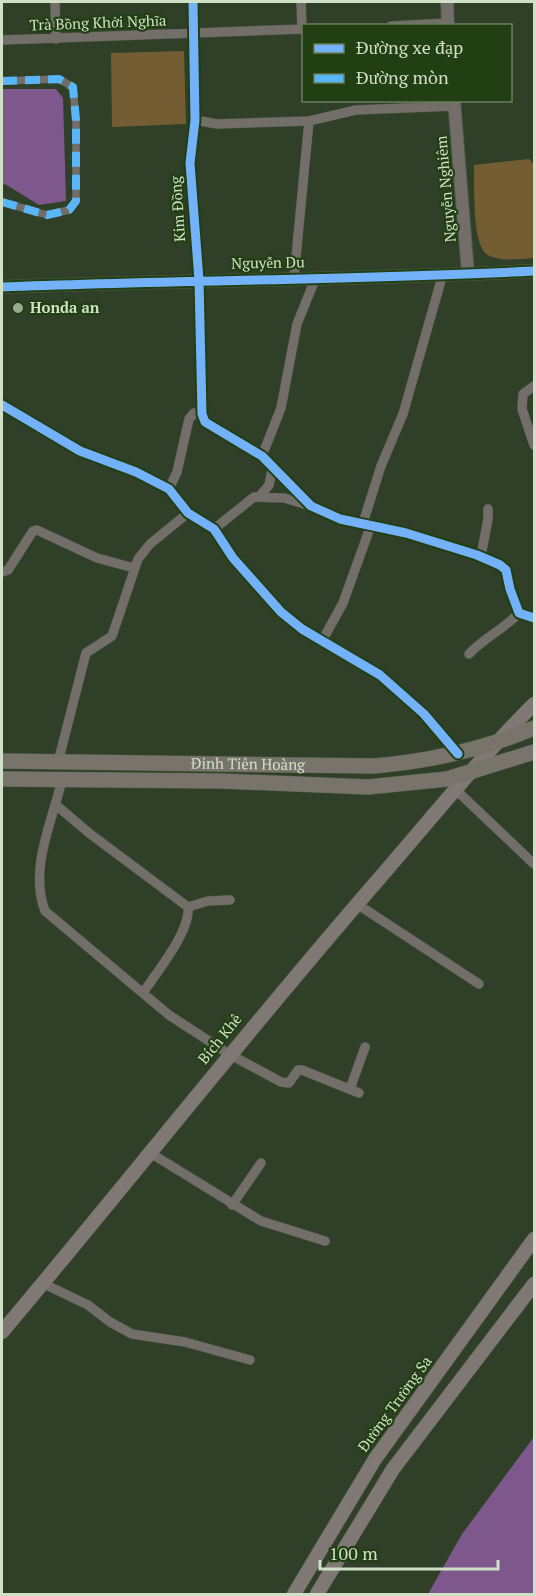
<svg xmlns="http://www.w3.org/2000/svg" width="536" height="1596" viewBox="0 0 536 1596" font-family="'PT Serif',serif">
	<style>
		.green { fill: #745d32 }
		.water { fill: #7e588c }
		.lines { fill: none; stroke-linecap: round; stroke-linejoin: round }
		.pedestrian-casing { stroke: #4d5b46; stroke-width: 8 }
		.minor-casing { stroke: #4d5b46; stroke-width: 10 }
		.tertiary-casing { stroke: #4d5b46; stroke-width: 14 }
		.secondary-casing { stroke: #4d5b46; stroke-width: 15 }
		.trunk-casing { stroke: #4d5b46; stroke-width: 16 }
		.pedestrian { stroke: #746e6a; stroke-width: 7 }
		.minor { stroke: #746e6a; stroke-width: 9 }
		.tertiary { stroke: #746e6a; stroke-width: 12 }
		.secondary { stroke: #807874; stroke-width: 14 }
		.trunk { stroke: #78746c; stroke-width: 15 }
		.quiet { stroke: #59b6f9; stroke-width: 8; stroke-dasharray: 15 8; stroke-linecap: butt }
		.cycleway-casing { stroke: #223f13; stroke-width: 13 }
		.cycleway { stroke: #73b2f8; stroke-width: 9 }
		.poi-dot { fill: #97a88f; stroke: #223f13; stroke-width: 2 }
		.labels { text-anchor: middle; stroke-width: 4.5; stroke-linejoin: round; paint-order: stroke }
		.street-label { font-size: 15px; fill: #cfe0c7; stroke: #223f13 }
		.poi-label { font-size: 15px; font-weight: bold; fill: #cfe0c7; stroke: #223f13; text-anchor: start }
	</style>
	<rect width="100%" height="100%" fill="#304028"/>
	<path class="green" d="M184,51L186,124L112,127L111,53Z
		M529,159L534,164V258C520,259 501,262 488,255C471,245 475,184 474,165Z"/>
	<path class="water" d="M2,89H56L63,98L66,201L39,205L5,184L2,185Z
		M534,1437V1594H428L462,1534Z"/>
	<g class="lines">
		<defs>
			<path id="pedestrian" d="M2,81L59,79L73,87L76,120V201L69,210L47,215L2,202"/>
			<path id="minor" d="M55,2L56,39
				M193,2L195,120L190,163L199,280L202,414L205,422L262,456L311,506L340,519L406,533L477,555L500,565L506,570L510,589L519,613L534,618
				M301,2L302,29
				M391,26L448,23
				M2,40L304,29
				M195,120L217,124L309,121L356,110L454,106
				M294,278L309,121
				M534,386L523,394L522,409L534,445
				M2,405L80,451L136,472L169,489L188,513L214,529L233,558L281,612L302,629L380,675L424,714L458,754
				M262,456L281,408L297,324L316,277
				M169,489L177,472L189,419L194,413L202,414
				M259,497L269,485L273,466
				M363,523L381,466L403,414L442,277
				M214,529L254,497L284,498L311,506
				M481,556L488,519V509
				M2,572L8,570L33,531L37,530L97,558L134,568
				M322,641L343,603L371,525
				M469,654C485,637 504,629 519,613
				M58,762L86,653L112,636L138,559L150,544L188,513
				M62,780C52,822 29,869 45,911L169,1015L229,1054L281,1082L289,1083L298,1070H302L359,1093
				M456,790L534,864
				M56,805L89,833L188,907C191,931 156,973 143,993
				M357,904L479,984
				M188,907L208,901L230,900
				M350,1089L365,1047
				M152,1154L261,1221L325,1241
				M232,1205L261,1163
				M42,1283L88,1305L110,1322L132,1334L185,1342L250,1360"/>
			<path id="tertiary" d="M447,2L448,26
				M454,100L468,274
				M2,287C179,280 357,280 534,271"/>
			<path id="secondary" d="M2,1332C130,1180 253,1023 384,873C433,816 481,757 534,704
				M294,1594L375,1459L534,1239
				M317,1594L393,1469L534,1284"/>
			<g id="trunk">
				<path id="s1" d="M2,761L374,766C431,761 482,750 534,728"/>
				<path d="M2,779L221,781L368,787L447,779L534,752"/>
			</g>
		</defs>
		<use href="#pedestrian" class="pedestrian-casing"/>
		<use href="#minor" class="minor-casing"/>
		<use href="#tertiary" class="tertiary-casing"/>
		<use href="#secondary" class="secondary-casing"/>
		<use href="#trunk" class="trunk-casing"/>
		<use href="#pedestrian" class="pedestrian"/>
		<use href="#minor" class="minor"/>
		<use href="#tertiary" class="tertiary"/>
		<use href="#secondary" class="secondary"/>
		<use href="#trunk" class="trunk"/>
		<path class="quiet" d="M2,81L59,79L73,87L76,120V201L69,210L47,215L2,202"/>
		<defs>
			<path id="cycleway" d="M193,2L195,120L190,163L199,280L202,414L205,422L262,456L311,506L340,519L406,533L477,555L500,565L506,570L510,589L519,613L534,618
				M2,287C179,280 357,280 534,271
				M2,405L80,451L136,472L169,489L188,513L214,529L233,558L281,612L302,629L380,675L424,714L458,754"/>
		</defs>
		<use href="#cycleway" class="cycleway-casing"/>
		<use href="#cycleway" class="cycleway"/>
	</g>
	<circle class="poi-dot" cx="18" cy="308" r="6"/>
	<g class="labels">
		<g class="street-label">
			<text transform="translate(98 23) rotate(-2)" y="5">Trà Bồng Khởi Nghĩa</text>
			<text transform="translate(446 189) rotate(-95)" y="5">Nguyễn Nghiêm</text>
			<text transform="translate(178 209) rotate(-94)" y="5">Kim Đồng</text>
			<text transform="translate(268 263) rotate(-1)" y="5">Nguyễn Du</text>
			<text dy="5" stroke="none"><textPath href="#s1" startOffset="246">Đinh Tiên Hoàng</textPath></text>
			<text transform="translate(220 1039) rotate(-51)" y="5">Bích Khê</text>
			<text transform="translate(395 1404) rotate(-54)" y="5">Đường Trường Sa</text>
		</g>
		<g class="poi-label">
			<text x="30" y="313">Honda an</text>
		</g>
	</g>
	<rect width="536" height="1596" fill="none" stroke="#cfe0c7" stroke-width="6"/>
	<rect x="302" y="24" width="210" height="78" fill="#223f13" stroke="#677f5b" stroke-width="1.5"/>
	<rect x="314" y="44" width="30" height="9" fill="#73b2f8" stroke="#677f5b" stroke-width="1.5"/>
	<text x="356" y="54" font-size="18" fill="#cfe0c7">Đường xe đạp</text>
	<rect x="314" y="74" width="30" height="9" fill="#59b6f9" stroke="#677f5b" stroke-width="1.5"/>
	<text x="356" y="84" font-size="18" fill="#cfe0c7">Đường mòn</text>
	<path d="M320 1560v9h178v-9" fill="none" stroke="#cfe0c7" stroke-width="3"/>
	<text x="329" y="1560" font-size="18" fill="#cfe0c7" stroke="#223f13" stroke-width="4.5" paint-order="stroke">100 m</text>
</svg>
